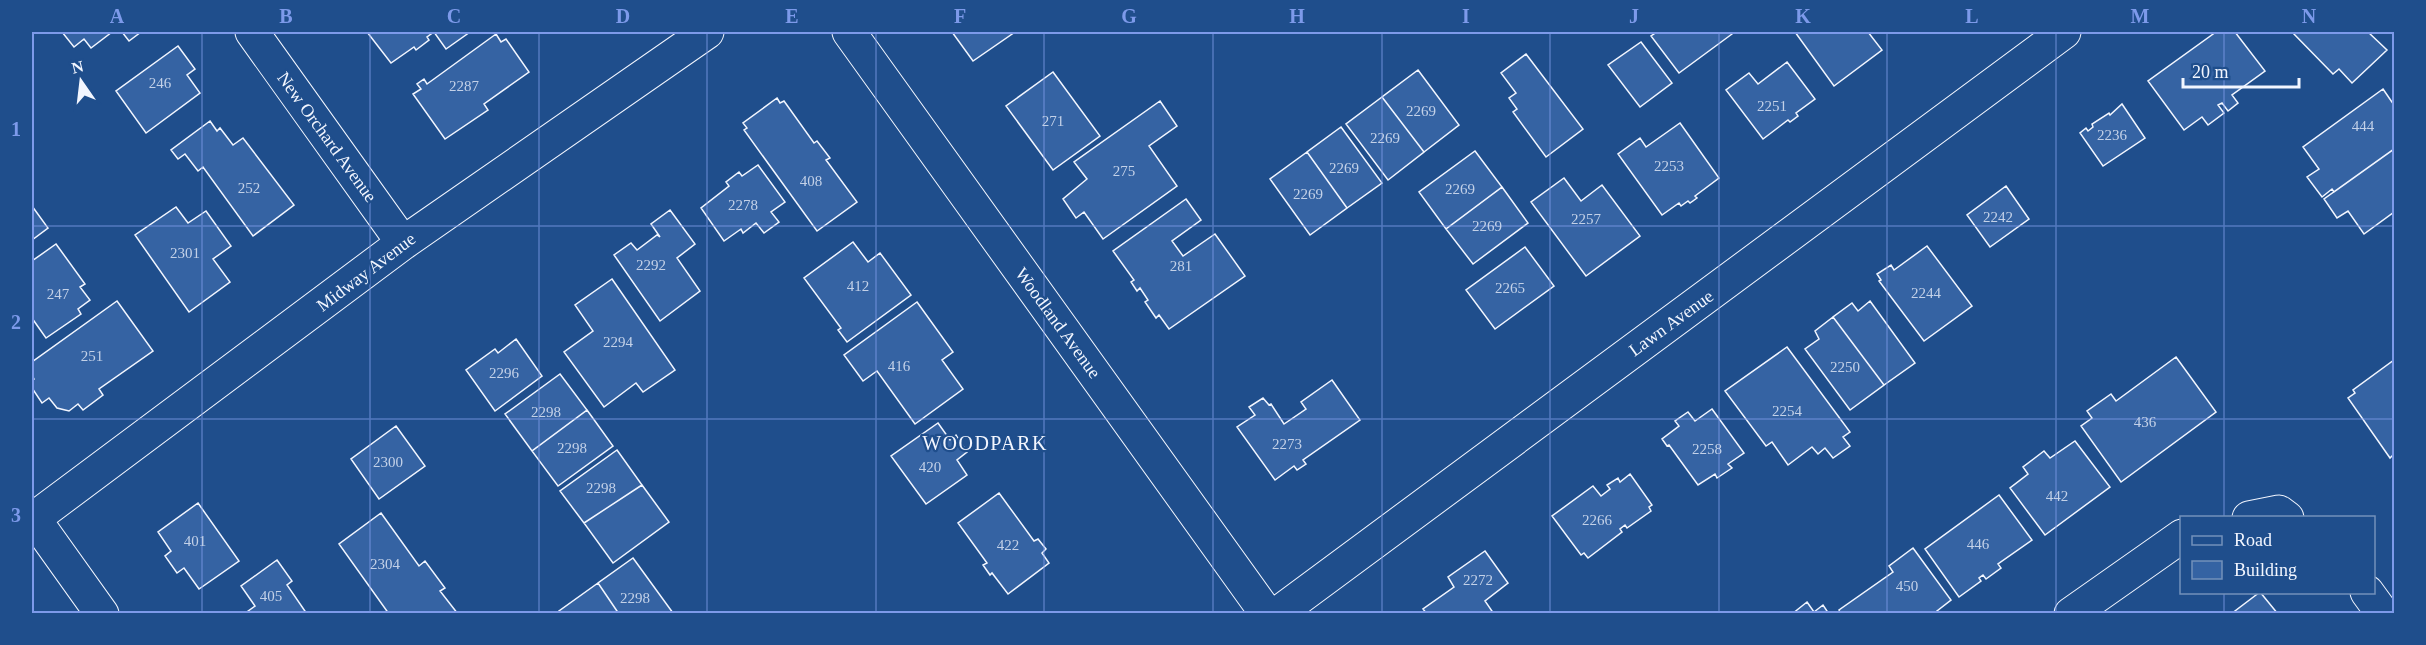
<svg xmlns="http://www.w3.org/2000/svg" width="2426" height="645" viewBox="0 0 2426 645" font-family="Georgia,serif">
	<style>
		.building { fill: #3563a3; stroke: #f2f6ff; stroke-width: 1.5 }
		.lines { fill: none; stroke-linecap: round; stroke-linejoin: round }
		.minor-casing { stroke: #f2f6ff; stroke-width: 35 }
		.minor { stroke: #1f4e8c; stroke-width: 33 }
		.grid { fill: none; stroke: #7d9aea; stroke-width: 1.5; stroke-opacity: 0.55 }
		.labels { text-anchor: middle; stroke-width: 4.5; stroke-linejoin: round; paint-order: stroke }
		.number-label { font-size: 15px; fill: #c3d1e8 }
		.street-label { font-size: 18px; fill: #f2f6ff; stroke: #1f4e8c }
		.neighbourhood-label { font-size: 20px; letter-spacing: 1.5px; fill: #f2f6ff; stroke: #1f4e8c }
		.neatline { fill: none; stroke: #7d9aea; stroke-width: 2 }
		.grid-label { font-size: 20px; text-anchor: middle; font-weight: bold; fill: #7d9aea }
	</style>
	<rect width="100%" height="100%" fill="#1f4e8c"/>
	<path class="building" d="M62,32H112L91,48L84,39L74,47Z
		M122,32H141L129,41Z
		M367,32H470L446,49L434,32L427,37L429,40L416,50L414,47L391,63Z
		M952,32H1015L973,61Z
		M1657,32H1730L1732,34L1679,73L1651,36Z
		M1795,32H1868L1882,50L1834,86Z
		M2216,32H2235L2265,71L2232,95L2238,103L2228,111L2222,103L2218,105L2224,113L2208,125L2202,117L2184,130L2148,81Z
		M2292,32H2368L2387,50L2352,83L2339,69L2333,74Z
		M496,34L501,42L506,39L529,72L484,104L488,110L445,139L413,94L421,89L417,84L424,79L427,84Z
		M1641,42L1672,83L1640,107L1608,65Z
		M178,46L195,69L187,75L200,93L146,133L116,91Z
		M1526,54L1583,129L1546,157L1513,112L1517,109L1509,98L1516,93L1501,73Z
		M1787,62L1815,99L1796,113L1798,116L1790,122L1788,120L1763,139L1726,90L1749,73L1758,84Z
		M1418,70L1459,125L1424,152L1382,97Z
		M1053,72L1100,136L1053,170L1006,106Z
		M2383,89L2394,105V149L2334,192L2332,189L2322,197L2307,177L2319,169L2303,147Z
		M1382,97L1424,152L1388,180L1346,124Z
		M777,98L780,103L784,101L814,143L817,141L830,158L826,160L857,202L817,231L744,130L747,128L743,123Z
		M1160,101L1177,126L1149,146L1177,186L1103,239L1084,212L1076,218L1063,199L1087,179L1074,162Z
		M2122,104L2145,138L2103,166L2080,133L2086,128L2088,131L2093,127L2092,124L2109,113L2110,115Z
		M210,121L217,131L220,128L233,145L243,138L294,205L253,236L203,167L198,171L185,154L178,159L171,150Z
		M1680,123L1719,178L1695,196L1697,198L1690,203L1688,201L1681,206L1679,203L1662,215L1618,154L1640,138L1646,147Z
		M1341,127L1382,183L1347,208L1307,152Z
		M2394,149V212L2364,234L2348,211L2337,218L2324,199Z
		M1475,151L1502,187L1446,229L1419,192Z
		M1307,152L1347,208L1310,235L1270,179Z
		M758,165L785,202L771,212L779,222L764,233L756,223L743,233L741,229L724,241L701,208L729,186L726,182L739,172L742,176Z
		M1564,178L1581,201L1602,185L1640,236L1586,276L1531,202Z
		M2006,186L2029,219L1990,247L1967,215Z
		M1502,187L1528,223L1473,264L1446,229Z
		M1186,199L1201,220L1172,241L1183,256L1215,234L1245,276L1169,329L1159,315L1156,318L1145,302L1148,300L1140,288L1137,291L1131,282L1134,280L1113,251Z
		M32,206L48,228L32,240Z
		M176,207L188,223L206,211L231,246L213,259L230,282L189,312L135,235Z
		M670,210L695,244L677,258L700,291L660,321L614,255L631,243L637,250L657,235L660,237L651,224Z
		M853,242L868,262L880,253L911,295L847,342L838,330L841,328L804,278Z
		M56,244L85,284L80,287L90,300L78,309L81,314L46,338L34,321L32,323V261Z
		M1927,246L1972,306L1924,341L1879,281L1881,280L1877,274L1891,265L1894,270Z
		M1525,247L1554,286L1495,329L1466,290Z
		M612,279L675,370L643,392L636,383L604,407L564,352L593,331L575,305Z
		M117,301L153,351L99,389L103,395L83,410L78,404L69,411L57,408L49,398L42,403L32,388V381L34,379L32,375V362Z
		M1870,301L1915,363L1884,385L1833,317L1852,303L1858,311Z
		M917,302L953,352L942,360L963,389L915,424L877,371L863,381L844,355Z
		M1833,317L1884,385L1850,410L1805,349L1819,339L1815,331Z
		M516,339L542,376L495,411L466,370L495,349L498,353Z
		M1787,347L1850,432L1843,437L1850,446L1833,458L1825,448L1818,454L1812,447L1788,465L1772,442L1766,446L1725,391Z
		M2176,357L2216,412L2121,482L2081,426L2092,418L2087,411L2111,394L2116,401Z
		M2394,360V454L2390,458L2348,398L2355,393L2353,390Z
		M560,374L587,410L532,451L505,414Z
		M1332,380L1360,420L1303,460L1306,464L1297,470L1294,466L1275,480L1237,427L1255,415L1249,407L1263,398L1269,405L1271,404L1284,424L1306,409L1301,402Z
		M1712,409L1744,453L1728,464L1732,468L1717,478L1715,474L1698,485L1669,445L1667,446L1662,439L1679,426L1675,421L1688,412L1695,421Z
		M587,410L613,446L558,486L532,451Z
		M938,423L950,440L956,435L967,452L957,460L967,475L926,504L891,456Z
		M396,426L425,466L379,499L351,459Z
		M2075,441L2110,487L2045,535L2010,488L2028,474L2023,467L2044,451L2050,458Z
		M617,450L642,485L584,523L560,491Z
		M1630,474L1652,505L1649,507L1651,511L1627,528L1625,525L1620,529L1622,532L1588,558L1584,553L1581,555L1552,516L1593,486L1601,496L1610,489L1607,485L1618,478L1620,482Z
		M642,485L669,522L613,563L584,523Z
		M999,493L1034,541L1038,539L1046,549L1042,553L1049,563L1008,594L992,573L990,575L983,565L987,563L958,523Z
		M1999,495L2032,540L1998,564L2001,568L1986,579L1983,575L1979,578L1981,581L1959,597L1925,549Z
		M198,503L239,561L199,589L184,568L177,573L165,556L171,551L158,532Z
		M381,513L419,566L425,561L445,588L440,591L458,614H389L339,544Z
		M1913,548L1951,600L1933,614H1841L1839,610L1893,572L1889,566Z
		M1485,551L1508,583L1485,601L1494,614H1427L1423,609L1454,587L1448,577Z
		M633,558L673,613L671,614H619L598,583Z
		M277,560L292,581L287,585L307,614H244L255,606L241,586Z
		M598,583L619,614H561L559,611Z
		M2260,592L2278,614H2231Z
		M1807,602L1814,612L1823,605L1829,614H1792Z"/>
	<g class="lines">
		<defs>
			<path id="minor" d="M252,32L403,243
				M849,32L1267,614
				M32,516L102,614
				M2249,518L2279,512L2287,518
				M32,520L403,243L707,32
				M2367,592L2383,614
				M1277,614L2064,32
				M2071,614L2182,536"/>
		</defs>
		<use href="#minor" class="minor-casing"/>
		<use href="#minor" class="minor"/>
	</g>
	<path class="grid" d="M202,32V614M370,32V614M539,32V614M707,32V614M876,32V614M1044,32V614M1213,32V614M1382,32V614M1550,32V614M1719,32V614M1887,32V614M2056,32V614M2224,32V518M32,226H2394M32,419H2394M2224,592V614"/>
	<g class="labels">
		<g class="number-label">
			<text x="160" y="88">246</text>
			<text x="464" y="91">2287</text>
			<text x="1772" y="111">2251</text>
			<text x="1421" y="116">2269</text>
			<text x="1053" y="126">271</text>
			<text x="2363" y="131">444</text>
			<text x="2112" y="140">2236</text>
			<text x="1385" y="143">2269</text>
			<text x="1669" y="171">2253</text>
			<text x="1344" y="173">2269</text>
			<text x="1124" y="176">275</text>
			<text x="811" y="186">408</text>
			<text x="249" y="193">252</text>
			<text x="1460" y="194">2269</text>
			<text x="1308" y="199">2269</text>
			<text x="743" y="210">2278</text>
			<text x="1998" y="222">2242</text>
			<text x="1586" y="224">2257</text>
			<text x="1487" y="231">2269</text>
			<text x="185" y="258">2301</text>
			<text x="651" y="270">2292</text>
			<text x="1181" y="271">281</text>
			<text x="858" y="291">412</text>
			<text x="1510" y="293">2265</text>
			<text x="1926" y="298">2244</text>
			<text x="58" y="299">247</text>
			<text x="618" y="347">2294</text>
			<text x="92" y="361">251</text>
			<text x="899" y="371">416</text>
			<text x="1845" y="372">2250</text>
			<text x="504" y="378">2296</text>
			<text x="1787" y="416">2254</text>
			<text x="546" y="417">2298</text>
			<text x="2145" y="427">436</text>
			<text x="1287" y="449">2273</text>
			<text x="572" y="453">2298</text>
			<text x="1707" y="454">2258</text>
			<text x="388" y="467">2300</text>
			<text x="930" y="472">420</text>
			<text x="601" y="493">2298</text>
			<text x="2057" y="501">442</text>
			<text x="1597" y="525">2266</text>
			<text x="195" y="546">401</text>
			<text x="1978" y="549">446</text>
			<text x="1008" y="550">422</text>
			<text x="385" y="569">2304</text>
			<text x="1478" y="585">2272</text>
			<text x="1907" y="591">450</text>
			<text x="271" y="601">405</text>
			<text x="635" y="603">2298</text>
		</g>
		<g class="street-label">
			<text transform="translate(327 137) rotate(54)" y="6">New Orchard Avenue</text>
			<text transform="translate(366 272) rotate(-37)" y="6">Midway Avenue</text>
			<text transform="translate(1058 323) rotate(54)" y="6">Woodland Avenue</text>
			<text transform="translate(1671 323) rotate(-36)" y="6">Lawn Avenue</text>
		</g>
		<g class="neighbourhood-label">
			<text x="985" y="450">WOODPARK</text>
		</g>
	</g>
	<rect width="2426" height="645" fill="none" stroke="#1f4e8c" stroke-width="66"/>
	<rect x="2180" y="516" width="195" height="78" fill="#1f4e8c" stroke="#7391ba" stroke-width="1.5"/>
	<rect x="2192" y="536" width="30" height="9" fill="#1f4e8c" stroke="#7391ba" stroke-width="1.5"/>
	<text x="2234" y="546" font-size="18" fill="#f2f6ff">Road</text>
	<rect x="2192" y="561" width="30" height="18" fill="#3563a3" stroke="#7391ba" stroke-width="1.5"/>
	<text x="2234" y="576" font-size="18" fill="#f2f6ff">Building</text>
	<g transform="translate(81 81) rotate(346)" stroke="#1f4e8c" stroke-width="4.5" paint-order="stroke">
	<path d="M0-4.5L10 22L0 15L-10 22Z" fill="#f2f6ff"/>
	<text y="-9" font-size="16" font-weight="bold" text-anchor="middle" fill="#f2f6ff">N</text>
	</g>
	<path d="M2183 78v9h116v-9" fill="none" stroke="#f2f6ff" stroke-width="3"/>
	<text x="2192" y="78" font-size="18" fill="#f2f6ff" stroke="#1f4e8c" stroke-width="4.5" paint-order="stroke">20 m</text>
	<rect x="33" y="33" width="2360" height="579" class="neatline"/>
	<g class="grid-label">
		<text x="117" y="23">A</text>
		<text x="286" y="23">B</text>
		<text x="454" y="23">C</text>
		<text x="623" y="23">D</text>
		<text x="792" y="23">E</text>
		<text x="960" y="23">F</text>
		<text x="1129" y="23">G</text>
		<text x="1297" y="23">H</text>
		<text x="1466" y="23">I</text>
		<text x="1634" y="23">J</text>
		<text x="1803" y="23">K</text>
		<text x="1972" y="23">L</text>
		<text x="2140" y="23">M</text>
		<text x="2309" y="23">N</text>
		<text x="16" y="136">1</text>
		<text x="16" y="329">2</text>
		<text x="16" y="522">3</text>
	</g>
</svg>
